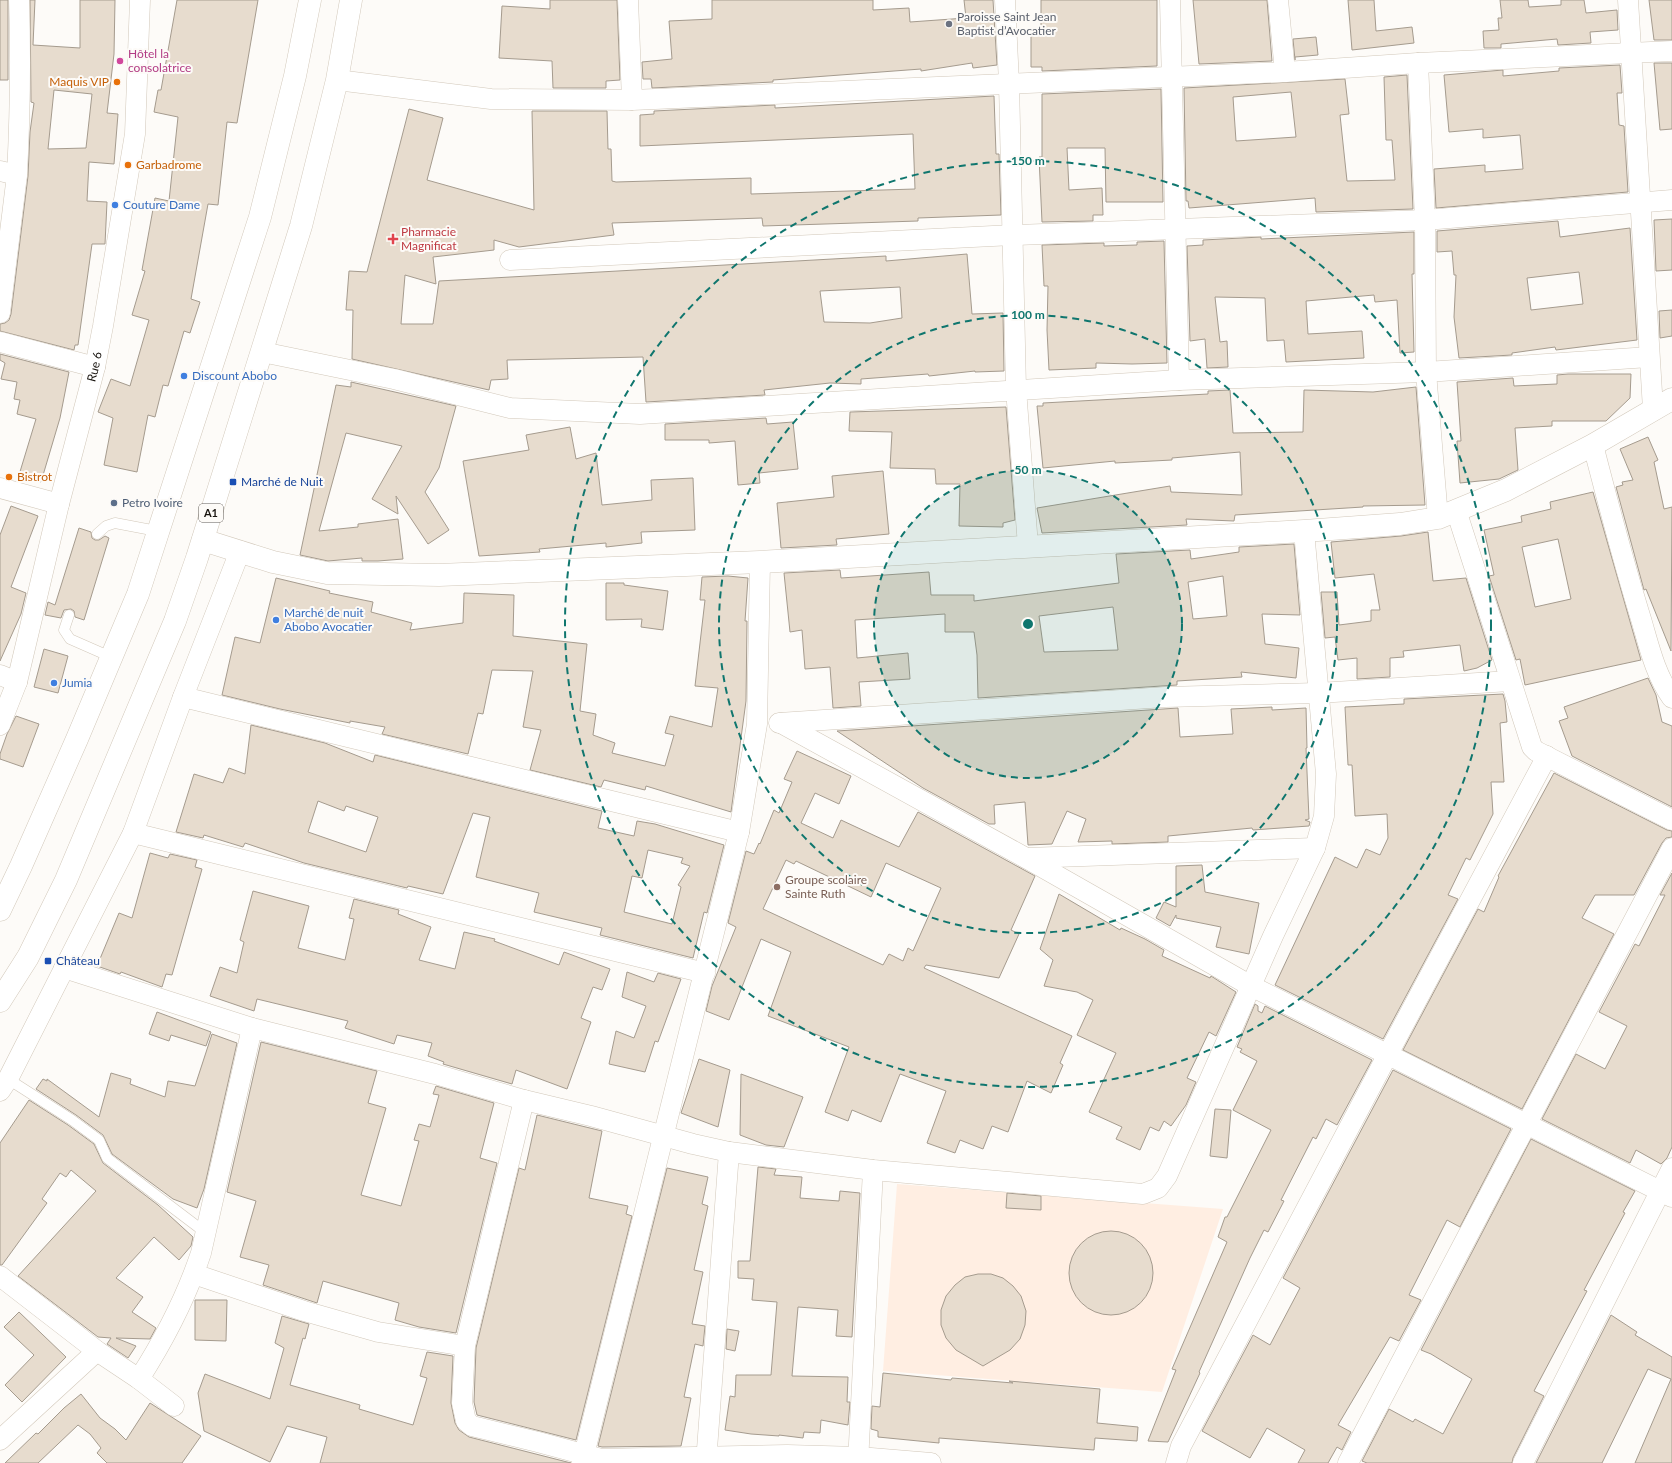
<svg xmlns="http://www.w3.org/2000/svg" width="1672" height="1463" viewBox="0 0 1672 1463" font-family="Lato,sans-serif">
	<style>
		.industrial { fill: #ffeee2 }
		.building { fill: #e7dcce; stroke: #a59b8e; fill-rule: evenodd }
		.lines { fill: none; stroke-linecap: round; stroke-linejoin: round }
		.lane-casing { stroke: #d2c8ba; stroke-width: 11 }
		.street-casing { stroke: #d2c8ba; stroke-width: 21 }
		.secondary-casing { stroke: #d2c8ba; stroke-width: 23 }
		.primary-casing { stroke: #d2c8ba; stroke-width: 23 }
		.lane { stroke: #fff; stroke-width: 10 }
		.street { stroke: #fff; stroke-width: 20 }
		.secondary { stroke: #fff; stroke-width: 22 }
		.primary { stroke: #fff; stroke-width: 22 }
		.ring { fill: none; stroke: #0f766e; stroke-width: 2; stroke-dasharray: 7 5 }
		.worship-dot { fill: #6b7280; stroke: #fdfbf8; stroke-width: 1.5 }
		.hotel-dot { fill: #d1479c; stroke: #fdfbf8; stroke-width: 1.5 }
		.food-dot { fill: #e8710a; stroke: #fdfbf8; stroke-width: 1.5 }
		.shop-dot { fill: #3f7fe0; stroke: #fdfbf8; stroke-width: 1.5 }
		.health-dot { fill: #e0444e; stroke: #fdfbf8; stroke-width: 1.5 }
		.transit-dot { fill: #1a4fb4; stroke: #fdfbf8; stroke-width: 1.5 }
		.service-dot { fill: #5c6f8a; stroke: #fdfbf8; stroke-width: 1.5 }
		.education-dot { fill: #8d6e63; stroke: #fdfbf8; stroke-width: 1.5 }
		.labels { text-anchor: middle; stroke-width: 4; stroke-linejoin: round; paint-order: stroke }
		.shield { fill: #fdfbf8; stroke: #5d5955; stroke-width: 1 }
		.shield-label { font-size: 11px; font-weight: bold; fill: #18140f }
		.worship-label { font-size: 12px; fill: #5b616d; stroke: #fdfbf8; text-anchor: start }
		.hotel-label { font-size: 12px; fill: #b23c85; stroke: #fdfbf8; text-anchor: start }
		.food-label { font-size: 12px; fill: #c56008; stroke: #fdfbf8; text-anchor: start }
		.shop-label { font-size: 12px; fill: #366cbe; stroke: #fdfbf8; text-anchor: start }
		.health-label { font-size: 12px; fill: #be3a42; stroke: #fdfbf8; text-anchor: start }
		.street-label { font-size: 12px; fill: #18140f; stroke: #fdfbf8 }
		.transit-label { font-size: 12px; fill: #164399; stroke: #fdfbf8; text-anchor: start }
		.service-label { font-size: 12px; fill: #4e5e75; stroke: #fdfbf8; text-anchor: start }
		.education-label { font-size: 12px; fill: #785e54; stroke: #fdfbf8; text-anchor: start }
		.centre { fill: #0f766e; stroke: #fdfbf8; stroke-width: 2 }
		.ring-label { font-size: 12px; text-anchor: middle; font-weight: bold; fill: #0f766e; stroke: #fdfbf8; stroke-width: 4; stroke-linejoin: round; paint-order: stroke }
	</style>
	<rect width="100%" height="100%" fill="#fdfbf8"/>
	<path class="industrial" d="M897,1184L1223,1209L1162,1392L883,1371Z"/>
	<path class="building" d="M0,0H8V80H0Z
		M30,0H35L33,45L80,48V0H115L114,54L107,113L118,114L114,164L89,162L87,201L107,202L105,244H92L78,345H75L74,350L0,331V324L5,323L9,320L11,314L28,176L30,132L34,103L31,102ZM54,90L92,94L86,148L48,149Z
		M177,0H258L237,123L227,122L218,205L208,204L191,299L200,302L190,333L184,331L168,386L163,385L155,417L148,415L137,472L104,465L113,418L98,412L111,379L130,386L149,320L132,315L145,271L142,270L155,198L169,201L178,117L154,112L158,90H161Z
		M550,0H617L620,80L606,81V88H553L552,61L499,58L502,6L550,9Z
		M712,0H873V10L909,8L910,22L966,18L964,0H993L997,65L973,68L972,63L921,71V69L773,80V82L652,88L651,79H643L642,62L672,59L669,21L712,19Z
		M1041,0H1157V66L1042,71V67H1031V31H1041Z
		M1193,0H1267L1272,61L1199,64Z
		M1348,0H1374L1376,31L1412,27L1414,43L1352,50Z
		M1500,0H1528L1529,7L1561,5V0H1584L1586,13L1617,10L1618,30L1590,32L1591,43L1558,45L1557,39L1501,44V48H1484L1483,31L1499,30L1498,18H1502Z
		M1649,0H1672V40H1654Z
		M1316,37L1318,55L1295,57V60L1293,39Z
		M1654,63H1672V129L1660,130Z
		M1620,65L1622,93H1617L1619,125L1624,126L1628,192L1436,208L1434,169L1485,165V172L1523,169L1520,135L1483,138V129L1449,132L1444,75L1503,70V76L1559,71V68Z
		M1407,75L1413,209L1316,212L1315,198L1189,208L1188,201H1186L1184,88L1345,79L1349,114L1340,115L1347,181L1395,180L1392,140H1386L1384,77ZM1291,92L1296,137L1236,141L1233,97Z
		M1161,89L1163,202H1106L1105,148H1067L1069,190L1102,188L1103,215H1093V221L1042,222L1039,157H1042V94Z
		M994,96L996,154H999L1001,215L918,218V221L763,226L762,218L612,223L614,235L519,247L494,240V250L433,257L436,284L405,275L401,324H433L439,281L886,256V261L967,254L972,314L1003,313L1004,371L975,372V371L929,376L928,374L861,379V384L830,383L764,390L765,395L646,402L643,357L507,360L508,379L491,380L489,390L352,359L353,310H346L349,271L367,272L409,109L443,118L427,180L534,210L532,111H607L608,149H611L612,181L616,182L751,178V194L915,189L913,134L640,146V115L654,114V111L775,105V108ZM900,287L902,318L870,323L824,322L820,291Z
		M1672,219V270L1656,271L1654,220Z
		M1558,221L1560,237L1630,228L1637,340L1556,350L1555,347L1512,353V355L1459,358L1454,317L1456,275H1454L1452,251L1437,252V231ZM1579,272L1583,304L1531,310L1527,278Z
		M1414,232V274H1412L1414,352L1400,353L1397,300L1375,302L1374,295L1306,301L1308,334L1362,331L1364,358L1286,362L1284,340L1267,341L1265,298L1215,297L1220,342L1227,341L1228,367L1207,368L1205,339L1190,341L1187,246L1203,245V240L1261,237V239Z
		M1164,241L1167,363L1132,364L1096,363V368L1049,370L1047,330L1048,286H1044L1042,245L1104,243V246L1137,245V242Z
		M1672,310V336L1660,338L1659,311Z
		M0,354L69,372L60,418L41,482L19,475L36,419L17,414L20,400L14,399L17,382L1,379L5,363L0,360Z
		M1568,374H1631L1630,398L1606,421H1552V426L1515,428L1518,470L1499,479L1460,483L1457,441H1461L1457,382L1513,378L1514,386L1557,384V375Z
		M351,382L456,406L439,468L425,492L449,530L428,544L396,496L398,514L372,499L402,446L346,433L319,531L358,527V524L398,519L403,559L378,561H362V558L328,561L300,555L336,385L351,387Z
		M1416,387L1425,505L1363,506V507L1235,515L1234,521L1186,519L1187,525L1042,533L1037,508L1170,486L1171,492L1242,495L1240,452L1172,458V460L1115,463V461L1043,468L1037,406H1043V403L1208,394V391L1230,390L1233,433L1303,432L1304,390L1373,392Z
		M1006,407L1015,520L1003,523V527L959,526L960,484H936L935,469L890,468L892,432L849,431L850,412Z
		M766,418L767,424L793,422L798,469L759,473L760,483L738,485L735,441L709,443V440H665V424Z
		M570,427L576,459L596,453L602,505L652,500L651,480L693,478L695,530L641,532L642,543L606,547V543L539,549L540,552L479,556L463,461L529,450L526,435Z
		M1648,437L1658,460L1654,462L1664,509L1672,507L1671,651L1646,589L1644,590L1616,487L1623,485L1622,482L1633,480L1620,449Z
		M883,471L889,534L836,539L837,545L781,548L777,503L834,497L832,476Z
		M1593,492L1641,660L1525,685L1520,659L1516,660L1489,576L1494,575L1484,530L1522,522L1521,516L1551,509L1550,502ZM1558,539L1571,599L1535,607L1522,547Z
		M11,506L38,516L11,587L26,593L21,614L0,661V535Z
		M79,528L91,532L92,538L95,540H99L105,536L109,538L84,620L75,617L74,611L71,609L64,610L61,618L45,615L48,602L55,605Z
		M1428,532L1433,581L1466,578L1492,660L1477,668L1464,671L1460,645L1403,651L1404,657L1390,658V677L1357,679V658L1338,660L1335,637L1325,638L1321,592H1337L1339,625L1371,621V610H1380L1374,574L1335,578L1331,542L1401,536Z
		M1294,544L1300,615L1262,614L1265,644L1299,648L1296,678L1241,672L1242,677L1177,681V685L978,698L977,655L974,632H945V614L855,620L857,658L908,653L910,679L859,682L861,706L833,708L830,667L805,669L802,630L790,632L784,573L840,570L841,578L929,572L931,595H974V601L1119,583L1116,554L1190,550L1191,559L1239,552V547ZM1223,576L1227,616L1193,619L1188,582ZM1113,607L1118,650L1044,652L1039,616Z
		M728,576L748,578L745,621H747L746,701L731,812L646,786L645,790L604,780L601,787L530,770L541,730L523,727L533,671L492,670L483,714L478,713L468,754L382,734L385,727L350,721V723L280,709L222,695L235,637L260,643L276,578L330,591L329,593L373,602L371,612L412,623L410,630L463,623L464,593L514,595L513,636L587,644L580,711L596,714L593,735L615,743L612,753L665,766L674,735L665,733L670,716L712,727L718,688L695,686L705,600H700L702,577Z
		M606,583H624V585L668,591L663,630L641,627L642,619L606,620Z
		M44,649L68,656L58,693L34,687Z
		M1648,678L1656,695L1662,722L1672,726V807L1572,756L1559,721L1568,718L1564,707Z
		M1503,694L1505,701L1507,722L1500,723L1504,782H1491L1493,814L1470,860L1466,858L1448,895L1458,899L1383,1039L1275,985L1335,857L1357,868L1366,849L1380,855L1388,838L1387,814L1355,816L1352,765H1348L1345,707L1404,704V699Z
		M1272,707V710L1306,708L1307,748H1306L1309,819L1305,820L1310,822L1309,826L1253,830L1252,828L1168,836V842L1112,844V841L1078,842L1086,819L1067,811L1052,844L1028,845L1025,802L994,805L995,824H989L923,788L837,731L1178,708L1180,737L1233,734L1231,709Z
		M16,716L39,724L23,767L0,759V754L7,734Z
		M251,725L325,743L373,762L375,755L594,809L602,811L598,828L634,836L637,821L655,824L724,845L707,913L704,912L693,958L600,935L602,928L534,912L539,893L476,877L490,817L473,813L443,894L408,886L407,888L304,863L245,843L243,847L204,835L203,838L176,832L194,774L223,783L229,768L245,774ZM318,801L344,811L346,806L378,817L366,852L308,832ZM648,850L683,858L681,863L690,866L678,885L681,887L672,924L624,912L632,876L642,878Z
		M797,751L851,776L839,804L815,793L801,823L833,838L841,820L899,847L918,812L1035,876L1011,930L1019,934L999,978L926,965L924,968L1072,1036L1060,1063L1063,1065L1051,1093L1027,1081L1008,1132L992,1126L983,1149L960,1140L955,1153L927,1143L946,1091L900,1074L881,1122L852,1110L848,1121L825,1112L849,1047L768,1016L791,952L761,939L729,1020L706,1011L712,986L736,927L728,923L746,851L754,854L759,843L760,844L774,810L779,813L792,782L784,779ZM786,860L794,864L796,861L871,897L886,863L941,888L913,951L908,948L903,961L889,954L883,965L763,909Z
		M1554,773L1667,830L1672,831V837L1666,838L1662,843L1634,895H1595L1582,918L1614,934L1522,1109L1403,1050L1478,909L1484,912L1499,877L1498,876Z
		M150,853L168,858L170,854L197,860L195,867L202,869L172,975L166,974L162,987L121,972L120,974L97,966L119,913L132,918Z
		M1202,865L1205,892L1259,903L1249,954L1216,947L1221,927L1176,918V915L1170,926L1156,918L1164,902L1176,907V866Z
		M1672,873V1147L1667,1158L1661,1164L1636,1150L1630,1163L1542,1119L1576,1054L1605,1069L1627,1026L1599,1012L1635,944L1639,946L1665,895H1660Z
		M253,891L309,906L298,948L345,960L354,919L349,918L354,899L399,910L398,914L431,927L419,960L455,969L464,932L495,939L494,941L559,965L564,952L610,969L602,990L593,987L581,1018L591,1022L567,1089L516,1070L512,1084L443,1064L444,1062L428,1056L432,1043L397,1035L394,1044L345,1028L348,1021L257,999L254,1011L210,996L220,967L237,973L244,942L240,940Z
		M1059,894L1120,930L1121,928L1145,939L1164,950L1162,956L1210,978L1211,976L1236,992L1216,1036L1209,1032L1187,1078L1196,1082L1186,1105L1171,1126L1164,1121L1159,1131L1150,1127L1140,1150L1116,1139L1122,1127L1089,1112L1116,1053L1077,1035L1093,1000L1077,992L1044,986L1053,960L1040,949Z
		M627,972L654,982L658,973L681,979L658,1042L655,1041L645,1072L609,1064L616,1031L634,1038L646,1006L622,997Z
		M1255,1004L1258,1006V1011L1262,1013L1265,1006L1372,1060L1337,1125L1326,1119L1316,1139L1313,1137L1281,1200L1284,1201L1268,1232L1264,1230L1250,1258L1199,1372L1200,1373L1168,1442L1148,1441L1176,1370L1172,1369L1227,1242L1218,1237L1225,1217H1227L1271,1130L1233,1110L1257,1061L1240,1052L1242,1049L1237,1047Z
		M157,1012L211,1032L206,1046L171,1035L169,1041L149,1034Z
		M212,1034L237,1043L204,1189L197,1208L173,1199L112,1154L103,1135L76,1115L36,1089L43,1079L47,1081V1079L99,1117L111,1073L131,1079L130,1084L165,1097L168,1081L195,1086Z
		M261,1042L377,1071L368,1103L386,1108L361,1195L401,1206L419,1141L414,1140L419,1124L430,1127L439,1095L433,1094L436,1086L494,1103L480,1158L497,1163L456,1333L419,1327L395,1320L399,1303L323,1281L317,1303L263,1285L269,1265L240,1257L256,1201L227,1192Z
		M699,1059L730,1070L718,1127L681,1113Z
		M1393,1070L1511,1129L1460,1227L1447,1220L1409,1295L1421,1300L1399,1341L1390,1337L1338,1425L1351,1432L1342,1450L1337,1447L1328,1463H1298L1305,1450L1267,1428L1250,1458L1202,1431L1253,1335L1270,1345L1300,1288L1283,1278Z
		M741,1074L803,1097L784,1147L766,1145L740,1135Z
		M29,1100L68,1125L94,1144L103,1163L158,1205L193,1237L191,1246L179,1260L154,1237L116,1278L143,1297L132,1312L156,1328L150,1339L116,1338L136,1346L128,1358L107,1344L111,1338L98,1337L18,1276L96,1191L71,1170L66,1177L60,1173L42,1199L47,1203L2,1265H0V1143Z
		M1215,1109L1231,1110L1227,1158L1210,1156Z
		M537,1115L602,1131L589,1198L628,1206L626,1214L632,1216L576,1440L477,1415L474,1402L476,1348L519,1168L525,1170Z
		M1531,1139L1635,1191L1623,1212L1625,1213L1584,1290L1587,1291L1534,1391L1544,1396L1513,1458L1512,1463H1367L1362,1461L1389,1409L1413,1422L1415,1419L1443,1434L1472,1379L1431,1354L1421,1350Z
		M758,1167L776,1169L774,1175L802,1177L800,1198L839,1201L840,1191L860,1193L852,1337L836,1336L838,1310L798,1307L792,1376L848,1377L847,1402H850L848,1425L821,1420L820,1433L804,1432L803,1438L779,1435V1436L751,1434L725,1430L730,1396L735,1397L736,1375H771L777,1302L752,1300L754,1279L738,1278V1261H750Z
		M667,1168L708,1177L702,1204L708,1206L694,1270L703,1272L692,1324L705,1326L703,1346L695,1344L684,1397L691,1398L681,1446L602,1447L598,1446Z
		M1007,1193L1041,1196V1210L1006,1208Z
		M1069 1273a42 42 0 1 1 84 0a42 42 0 1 1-84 0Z
		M978,1274H991L1003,1278L1013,1286L1021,1296L1026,1311L1025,1325L1020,1339L1010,1350L983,1366L956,1350L946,1338L941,1325V1310L946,1296L955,1285L965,1277Z
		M195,1300H227L226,1341L195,1340Z
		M19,1312L66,1357L22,1402L5,1385L34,1355L4,1327Z
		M1611,1315L1637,1332L1635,1335L1672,1357V1463H1635L1671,1379L1648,1369L1602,1463H1536Z
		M282,1316L309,1324L305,1339L303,1338L290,1385L360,1405L359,1409L413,1425L427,1378L420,1376L427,1352L453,1356L451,1403L455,1423L459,1430L469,1437L571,1463H320L327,1437L287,1426L270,1462L204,1431L198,1393L205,1374L270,1399L284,1348L275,1343Z
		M727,1329L739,1331L735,1351L726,1349Z
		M883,1373L951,1380L952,1378L1013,1383L1009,1381L1100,1389L1097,1423L1138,1427L1137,1441L1095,1438L1094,1450L939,1438V1443L878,1437V1431L871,1429L872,1406L880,1407Z
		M81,1394L100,1418L115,1429L126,1440L150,1403L201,1436L182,1463H107L97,1453L101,1448L90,1434L78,1425L38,1463H5L36,1433L38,1434L64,1408Z"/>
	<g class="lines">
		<defs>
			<path id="lane" d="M97,534L106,526L115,523L157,531
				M69,615L64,630L70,639L111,657
				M8,1079L72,1120L99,1140L107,1158L206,1233"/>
			<g id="street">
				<path d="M628,0L632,100"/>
				<path d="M1005,0L1009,83L1016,389L1028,546"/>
				<path d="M1170,0L1179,380"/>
				<path d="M1278,0L1285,72"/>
				<path d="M1628,0L1653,409"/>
				<path d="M1418,63L1425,220L1426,372L1438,518"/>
				<path d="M337,80L491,99L632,100L1285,72L1418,63L1672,51"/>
				<path d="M0,171L17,175L0,313"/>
				<path d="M17,175C20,117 21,59 19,0"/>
				<path d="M510,260L1013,235L1425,220L1672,200"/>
				<path d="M0,342L95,367"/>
				<path d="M262,352L394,379L510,408L640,414L1179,380L1426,372L1649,357"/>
				<path d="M1593,445C1608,503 1623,561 1641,619C1649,646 1655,674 1672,698"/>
				<path d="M0,488L59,504"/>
				<path d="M1456,510L1532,747L1536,751L1672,820"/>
				<path d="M0,675L17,682"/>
				<path d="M183,697L739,832"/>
				<path d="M779,723L1165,697L1318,693L1510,681"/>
				<path d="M781,723L1026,858L1251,986L1672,1197"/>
				<path id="s1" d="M0,725L17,682L59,504L95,367L103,326L135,134L140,0"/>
				<path d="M133,833L705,973"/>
				<path d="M1026,858L1315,848"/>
				<path d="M64,968L252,1028L435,1074L524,1100L591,1116L693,1144L729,1152L873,1170L1143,1194L1158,1188L1167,1176L1273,936L1315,848L1324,816L1326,774L1304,531"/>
				<path d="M0,1091L8,1079L133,833L183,697L240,551"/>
				<path d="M524,1100L465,1346L462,1403L466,1421L472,1426L538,1442L601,1459L787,1455L859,1457L931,1463"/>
				<path d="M194,1274L304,1311L378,1332L465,1346"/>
				<path d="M0,1276L97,1351L139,1379L174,1406"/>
				<path d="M139,1379C164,1340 186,1298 201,1253L252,1028"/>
				<path d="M0,1440L97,1351"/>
				<path d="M582,1463L739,832L757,724L760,562"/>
				<path d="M706,1463L729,1152"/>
				<path d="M858,1463L873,1170"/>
				<path d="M1176,1463L1181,1446L1208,1395L1388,1054L1547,756"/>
				<path d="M1348,1463L1672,848"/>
				<path d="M1523,1463L1672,1168"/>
			</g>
			<path id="secondary" d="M203,540L273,562L327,573L439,575L760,562L1304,531L1400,524L1438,518L1506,490L1593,445L1672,399"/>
			<path id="primary" d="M0,910L21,866L77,739L138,594L260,217L295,76L310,0
				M0,1001L28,957L66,880L175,621L197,558L301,226L337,80L351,0"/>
		</defs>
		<use href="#lane" class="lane-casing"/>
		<use href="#street" class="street-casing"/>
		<use href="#secondary" class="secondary-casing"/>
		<use href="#primary" class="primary-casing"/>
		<use href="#lane" class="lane"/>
		<use href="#street" class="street"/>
		<use href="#secondary" class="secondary"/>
		<use href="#primary" class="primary"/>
	</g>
	<circle cx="1028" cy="624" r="154" fill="#0f766e" fill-opacity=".12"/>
	<g class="ring">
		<circle cx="1028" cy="624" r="154"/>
		<circle cx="1028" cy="624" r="309"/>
		<circle cx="1028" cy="624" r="463"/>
	</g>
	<circle class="worship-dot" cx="949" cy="24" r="4"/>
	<circle class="hotel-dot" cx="120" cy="61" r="4"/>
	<g class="food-dot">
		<circle cx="117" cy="82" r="4"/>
		<circle cx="128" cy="165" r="4"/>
		<circle cx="9" cy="477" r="4"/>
	</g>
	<g class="shop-dot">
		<circle cx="115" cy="205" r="4"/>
		<circle cx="184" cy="376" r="4"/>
		<circle cx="276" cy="620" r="4"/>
		<circle cx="54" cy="683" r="4"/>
	</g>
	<path class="health-dot" d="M391 233h4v4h4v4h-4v4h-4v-4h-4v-4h4z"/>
	<g class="transit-dot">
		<rect x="229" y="478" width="8" height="8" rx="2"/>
		<rect x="44" y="957" width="8" height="8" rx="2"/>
	</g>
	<circle class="service-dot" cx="114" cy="503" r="4"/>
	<circle class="education-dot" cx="777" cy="887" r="4"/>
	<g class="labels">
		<rect class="shield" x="199" y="504" width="24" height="18" rx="3"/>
		<g class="shield-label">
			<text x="211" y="517">A1</text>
		</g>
		<g class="worship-label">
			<text x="957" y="21">Paroisse Saint Jean<tspan x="957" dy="14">Baptist d’Avocatier</tspan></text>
		</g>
		<g class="hotel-label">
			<text x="128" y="58">Hôtel la<tspan x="128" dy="14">consolatrice</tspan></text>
		</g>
		<g class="food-label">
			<text x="109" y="86" text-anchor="end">Maquis VIP</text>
			<text x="136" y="169">Garbadrome</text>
			<text x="17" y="481">Bistrot</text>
		</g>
		<g class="shop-label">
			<text x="123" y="209">Couture Dame</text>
			<text x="192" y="380">Discount Abobo</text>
			<text x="284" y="617">Marché de nuit<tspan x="284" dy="14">Abobo Avocatier</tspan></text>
			<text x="62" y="687">Jumia</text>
		</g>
		<g class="health-label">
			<text x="401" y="236">Pharmacie<tspan x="401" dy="14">Magnificat</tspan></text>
		</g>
		<g class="street-label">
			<text dy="4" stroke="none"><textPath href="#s1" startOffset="371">Rue 6</textPath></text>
		</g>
		<g class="transit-label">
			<text x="241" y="486">Marché de Nuit</text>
			<text x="56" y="965">Château</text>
		</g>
		<g class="service-label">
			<text x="122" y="507">Petro Ivoire</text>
		</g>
		<g class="education-label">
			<text x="785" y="884">Groupe scolaire<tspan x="785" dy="14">Sainte Ruth</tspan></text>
		</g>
	</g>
	<circle cx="1028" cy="624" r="6" class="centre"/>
	<g class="ring-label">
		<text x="1028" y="165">150 m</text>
		<text x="1028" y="319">100 m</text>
		<text x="1028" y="474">50 m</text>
	</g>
</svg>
